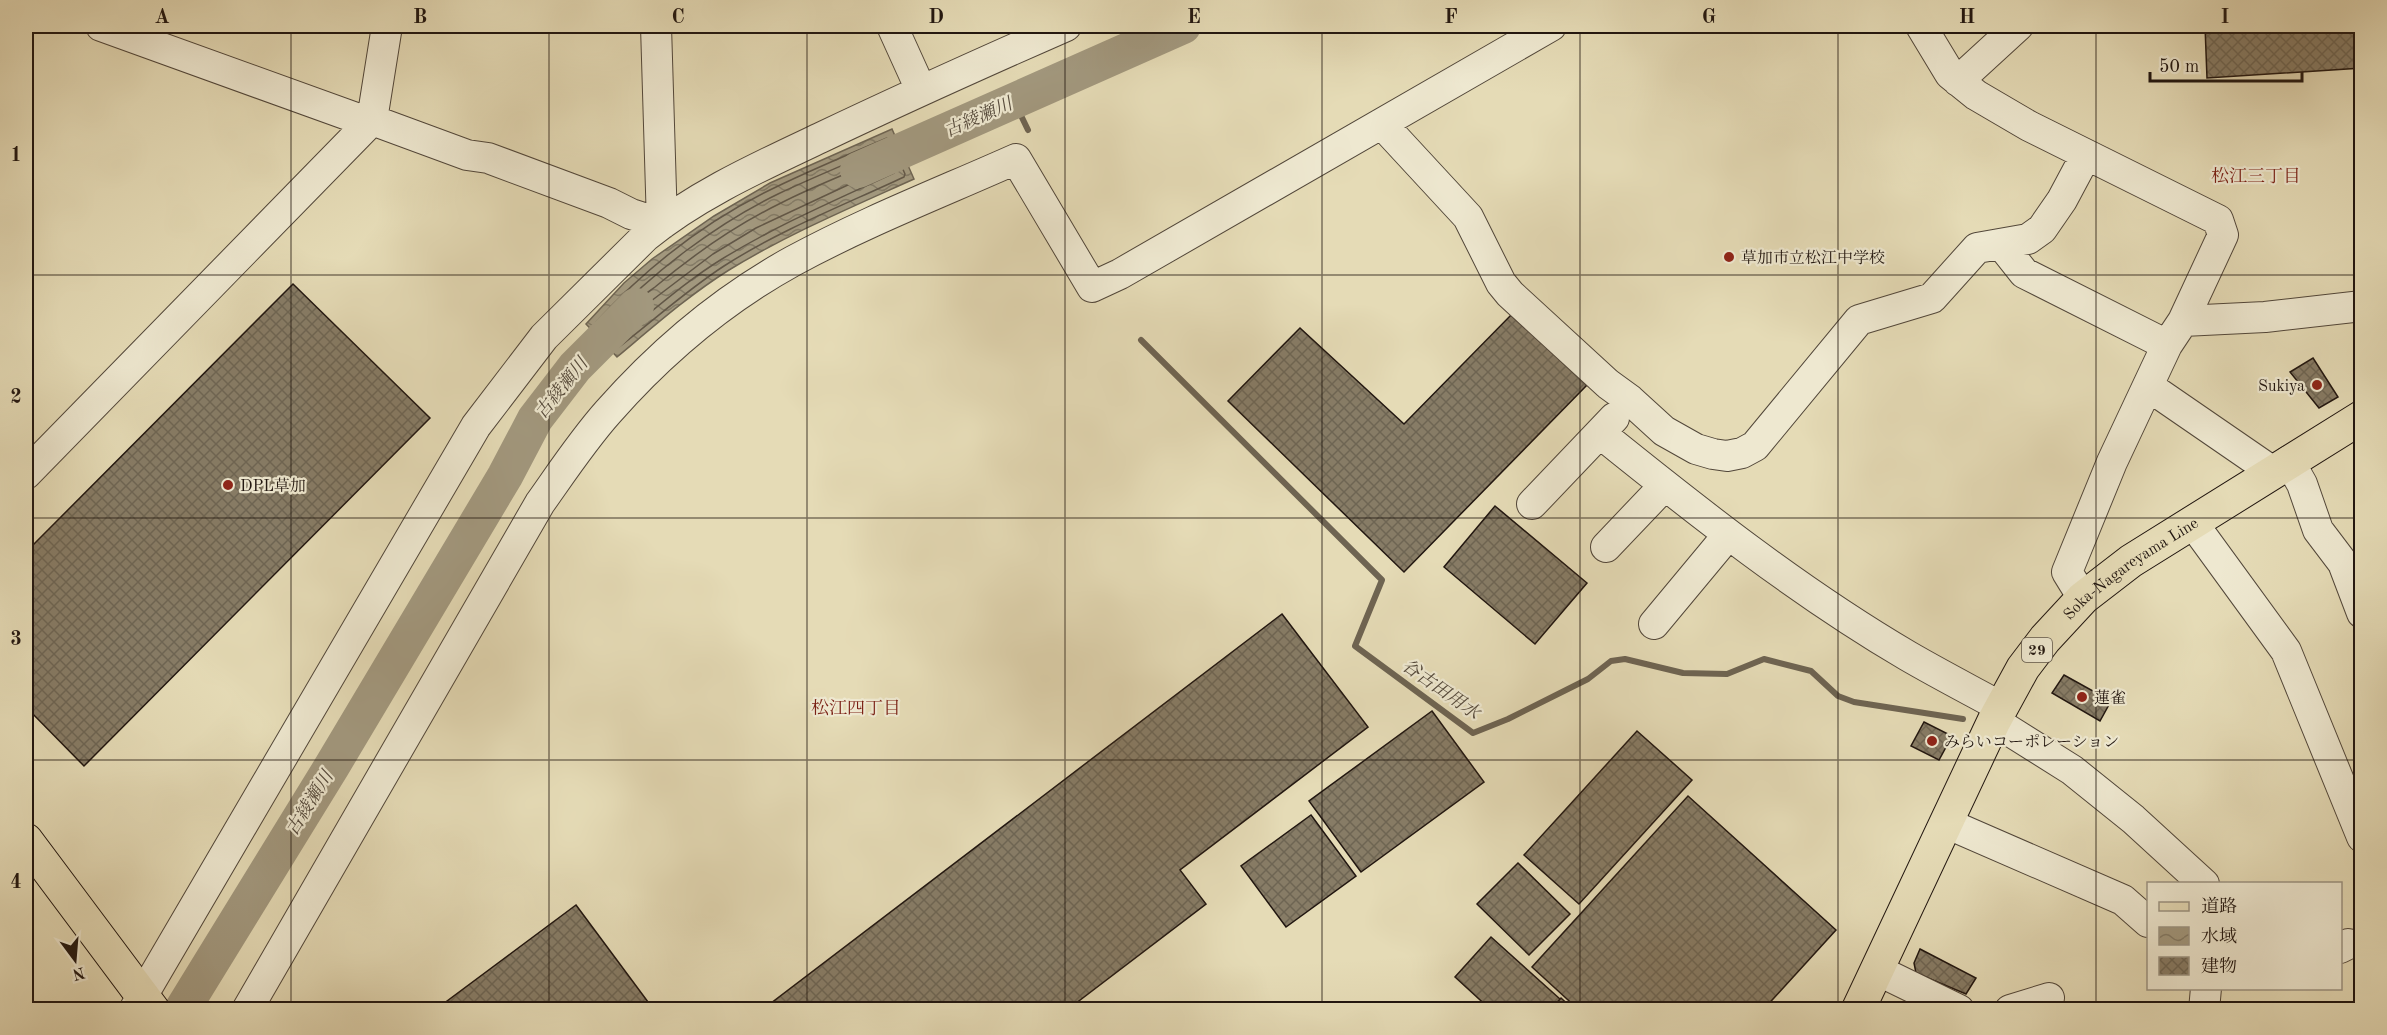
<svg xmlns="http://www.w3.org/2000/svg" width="2387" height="1035" viewBox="0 0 2387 1035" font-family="'Old Standard TT','Noto Serif JP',serif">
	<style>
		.water { fill: url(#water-waves); stroke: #6e6452; stroke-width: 1.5 }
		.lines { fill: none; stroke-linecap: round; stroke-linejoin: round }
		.shore { stroke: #625747; stroke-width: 1.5 }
		.stream { stroke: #6e6452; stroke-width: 6 }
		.river { stroke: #a2987e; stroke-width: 36 }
		.building { fill: url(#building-cross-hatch); stroke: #211610; stroke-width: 1.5 }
		.minor-casing { stroke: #52473a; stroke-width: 32 }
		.major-casing { stroke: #211610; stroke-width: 35 }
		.minor { stroke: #eee8d0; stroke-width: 30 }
		.major { stroke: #e5dbb6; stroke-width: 33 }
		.grid { fill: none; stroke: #211610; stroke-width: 1.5; stroke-opacity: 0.55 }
		.poi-dot { fill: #8f2418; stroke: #eee8d0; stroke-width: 2 }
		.labels { text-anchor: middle; stroke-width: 4.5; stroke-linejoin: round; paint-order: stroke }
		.shield { fill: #eee8d0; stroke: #5e554a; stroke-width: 1.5 }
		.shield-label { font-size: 15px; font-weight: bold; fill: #211610 }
		.poi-label { font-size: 16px; fill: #211610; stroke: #eee8d0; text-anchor: start }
		.street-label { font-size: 16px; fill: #211610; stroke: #eee8d0 }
		.water-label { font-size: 18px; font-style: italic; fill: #554a3c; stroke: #eee8d0 }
		.neighbourhood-label { font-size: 18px; fill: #7a1f14; stroke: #eee8d0 }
		.neatline { fill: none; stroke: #211610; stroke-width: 2 }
		.grid-label { font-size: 20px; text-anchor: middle; font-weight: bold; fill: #211610 }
	</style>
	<defs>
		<pattern id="water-waves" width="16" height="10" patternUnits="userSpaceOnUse" patternTransform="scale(1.5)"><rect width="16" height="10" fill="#a2987e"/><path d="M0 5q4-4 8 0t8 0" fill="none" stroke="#847b66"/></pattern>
		<pattern id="building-cross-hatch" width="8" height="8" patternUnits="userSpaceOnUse" patternTransform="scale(1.5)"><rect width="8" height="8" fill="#877c66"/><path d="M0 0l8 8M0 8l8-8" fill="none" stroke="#6e6553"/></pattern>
	</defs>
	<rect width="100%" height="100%" fill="#e5dbb6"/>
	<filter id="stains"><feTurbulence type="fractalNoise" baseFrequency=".00333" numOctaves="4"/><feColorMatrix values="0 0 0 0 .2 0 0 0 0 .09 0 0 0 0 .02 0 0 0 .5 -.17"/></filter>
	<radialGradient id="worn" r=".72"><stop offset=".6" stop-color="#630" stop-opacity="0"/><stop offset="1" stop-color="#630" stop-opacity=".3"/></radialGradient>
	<path class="water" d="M892,129L914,179C852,207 788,234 729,270C689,295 653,327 617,357L586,324L624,283L652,259L714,216L770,183Z"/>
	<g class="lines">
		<path class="shore" d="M887,138L890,140L905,174L904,177C844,205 780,230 724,266C687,290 654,320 619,347H616L596,326V322C646,268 707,220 774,188C811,170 849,154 887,138Z
			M883,148L887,150L896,170L894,173C836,200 777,225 722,259C686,281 653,311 620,337H617L606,326V322C653,272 716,224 778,194C812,178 848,163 883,148Z
			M878,160L882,162V169L756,228L713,254L634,314L630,313C632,302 646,294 655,287C693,255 736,225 781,203C812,187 846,174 878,160Z"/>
		<path class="stream" d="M1014,101L1028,130
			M1141,340L1382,580L1355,646L1473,733L1508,719L1588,679L1611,661L1625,659L1683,673L1727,674L1764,659L1811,671L1838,696L1854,702L1963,719"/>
		<path class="river" d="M858,170L1183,26
			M182,1010L332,766L505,476L535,419L575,367L636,306"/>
	</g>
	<path class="building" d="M2205,26H2362V68L2207,78Z
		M293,284L430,418L84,766L26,707V552Z
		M1513,313L1587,385L1404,572L1228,401L1300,328L1404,424Z
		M2313,358L2338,397L2319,408L2290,372Z
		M1495,506L1587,583L1535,644L1444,567Z
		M1282,614L1368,727L1180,870L1206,904L1067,1010H762Z
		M2064,675L2111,701L2100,721L2052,693Z
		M1432,711L1484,782L1361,872L1309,801Z
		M1924,722L1952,736L1939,760L1911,746Z
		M1637,731L1692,780L1579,904L1524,855Z
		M1688,796L1836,930L1763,1010H1579L1532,967Z
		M1311,815L1356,876L1286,927L1241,866Z
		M1518,863L1570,914L1529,955L1477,904Z
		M576,905L654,1010H435Z
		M1491,937L1560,999L1550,1010H1491L1455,977Z
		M1920,949L1976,978L1966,994L1916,973L1914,963Z
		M1561,998L1574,1010H1551Z"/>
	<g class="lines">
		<defs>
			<path id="minor" d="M101,26L370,123
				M892,26L921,90
				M1921,26L1950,74L1976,95L2029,126L2218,220L2223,235L2183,321L2167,345L2112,462L2067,572L2083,598
				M1958,81L2018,26
				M372,120L467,155L488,158L609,203L631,214L662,224L656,26
				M1382,124L1468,217L1501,283L1510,294L1608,384L1630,400L1664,431L1696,449L1713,454L1727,456L1742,453L1755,446L1859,320L1932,298L1977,248L2028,239L2042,229L2062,200L2086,155
				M2001,244L2024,273L2167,345
				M2183,321L2265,317L2362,306
				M2148,386L2273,472
				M1601,434C1699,513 1799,592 1908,656C1939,674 1970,690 2001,707
				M2289,461L2302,484L2318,530L2343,563L2362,613
				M26,474L372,120L387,26
				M1532,504L1614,418
				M2192,522L2286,651L2362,837
				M1606,547L1665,485
				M1654,624L1728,535
				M1994,721L2072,770L2133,819L2204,884
				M1946,823L2123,900L2148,922
				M2340,948L2348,944
				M1877,970L1959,1010
				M134,1010L476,426L544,337L645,237C696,195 761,166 820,138C902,99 984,62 1066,26
				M247,1010L540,503C562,472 583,440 608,412C660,353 724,299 793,261C865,222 942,192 1016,159L1092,287L1120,274L1551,26
				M2010,1010L2049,998
				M2204,1010L2206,988"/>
			<g id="major">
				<path d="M26,840L153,1010"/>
				<path id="s1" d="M1858,1010L1994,721L2023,668L2045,639L2083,598L2131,561L2362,417"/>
			</g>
		</defs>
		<use href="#minor" class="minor-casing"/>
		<use href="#major" class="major-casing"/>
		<use href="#minor" class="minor"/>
		<use href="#major" class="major"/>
	</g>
	<path class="grid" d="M291,26V1010M549,26V1010M807,26V1010M1065,26V1010M1322,26V1010M1580,26V1010M1838,26V1010M2096,26V1010M26,275H2362M26,518H2362M26,760H2362"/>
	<g class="poi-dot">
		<circle cx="1729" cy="257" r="6"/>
		<circle cx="2317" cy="385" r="6"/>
		<circle cx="228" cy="485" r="6"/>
		<circle cx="2082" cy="697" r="6"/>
		<circle cx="1932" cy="741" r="6"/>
	</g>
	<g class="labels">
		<rect class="shield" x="2022" y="638" width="30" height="24" rx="4.5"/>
		<g class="shield-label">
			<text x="2037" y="655">29</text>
		</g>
		<g class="poi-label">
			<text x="1741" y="263">草加市立松江中学校</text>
			<text x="2305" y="391" text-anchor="end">Sukiya</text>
			<text x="240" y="491">DPL草加</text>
			<text x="2094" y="703">蓮雀</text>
			<text x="1944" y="747">みらいコーポレーション</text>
		</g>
		<g class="street-label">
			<text dy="6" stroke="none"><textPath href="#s1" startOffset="528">Soka-Nagareyama Line</textPath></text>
		</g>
		<g class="water-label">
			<text transform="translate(978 117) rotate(-24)" y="6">古綾瀬川</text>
			<text transform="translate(561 388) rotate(-51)" y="6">古綾瀬川</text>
			<text transform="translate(1441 689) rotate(35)" y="6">谷古田用水</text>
			<text transform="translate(309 803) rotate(-58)" y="6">古綾瀬川</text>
		</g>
		<g class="neighbourhood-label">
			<text x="2256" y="182">松江三丁目</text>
			<text x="856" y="714">松江四丁目</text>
		</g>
	</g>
	<rect width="2387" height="1035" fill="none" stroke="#e5dbb6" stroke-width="66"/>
	<rect x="2147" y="882" width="195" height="108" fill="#eee8d0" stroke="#9c9483" stroke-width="1.5"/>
	<rect x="2159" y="902" width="30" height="9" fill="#e5dbb6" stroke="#9c9483" stroke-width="1.5"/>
	<text x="2201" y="912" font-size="18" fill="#211610">道路</text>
	<rect x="2159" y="927" width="30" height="18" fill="url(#water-waves)" stroke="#9c9483" stroke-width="1.5"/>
	<text x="2201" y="942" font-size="18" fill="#211610">水域</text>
	<rect x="2159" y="957" width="30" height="18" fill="url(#building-cross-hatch)" stroke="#9c9483" stroke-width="1.5"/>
	<text x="2201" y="972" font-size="18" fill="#211610">建物</text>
	<g transform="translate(75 960) rotate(164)" stroke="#eee8d0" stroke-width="4.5" paint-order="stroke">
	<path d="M0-4.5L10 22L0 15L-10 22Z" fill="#211610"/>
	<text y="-9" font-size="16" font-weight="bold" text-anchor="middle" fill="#211610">N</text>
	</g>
	<path d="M2150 72v9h152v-9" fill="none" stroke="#211610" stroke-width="3"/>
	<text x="2159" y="72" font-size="18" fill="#211610" stroke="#eee8d0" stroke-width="4.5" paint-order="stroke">50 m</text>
	<rect x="33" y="33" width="2321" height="969" class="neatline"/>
	<g class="grid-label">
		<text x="162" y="23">A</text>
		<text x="420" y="23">B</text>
		<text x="678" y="23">C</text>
		<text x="936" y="23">D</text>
		<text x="1194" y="23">E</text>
		<text x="1451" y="23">F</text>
		<text x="1709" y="23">G</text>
		<text x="1967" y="23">H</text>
		<text x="2225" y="23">I</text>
		<text x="16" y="161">1</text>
		<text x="16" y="403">2</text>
		<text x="16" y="645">3</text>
		<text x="16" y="888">4</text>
	</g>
	<rect width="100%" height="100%" filter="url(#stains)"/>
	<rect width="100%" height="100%" fill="url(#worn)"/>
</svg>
